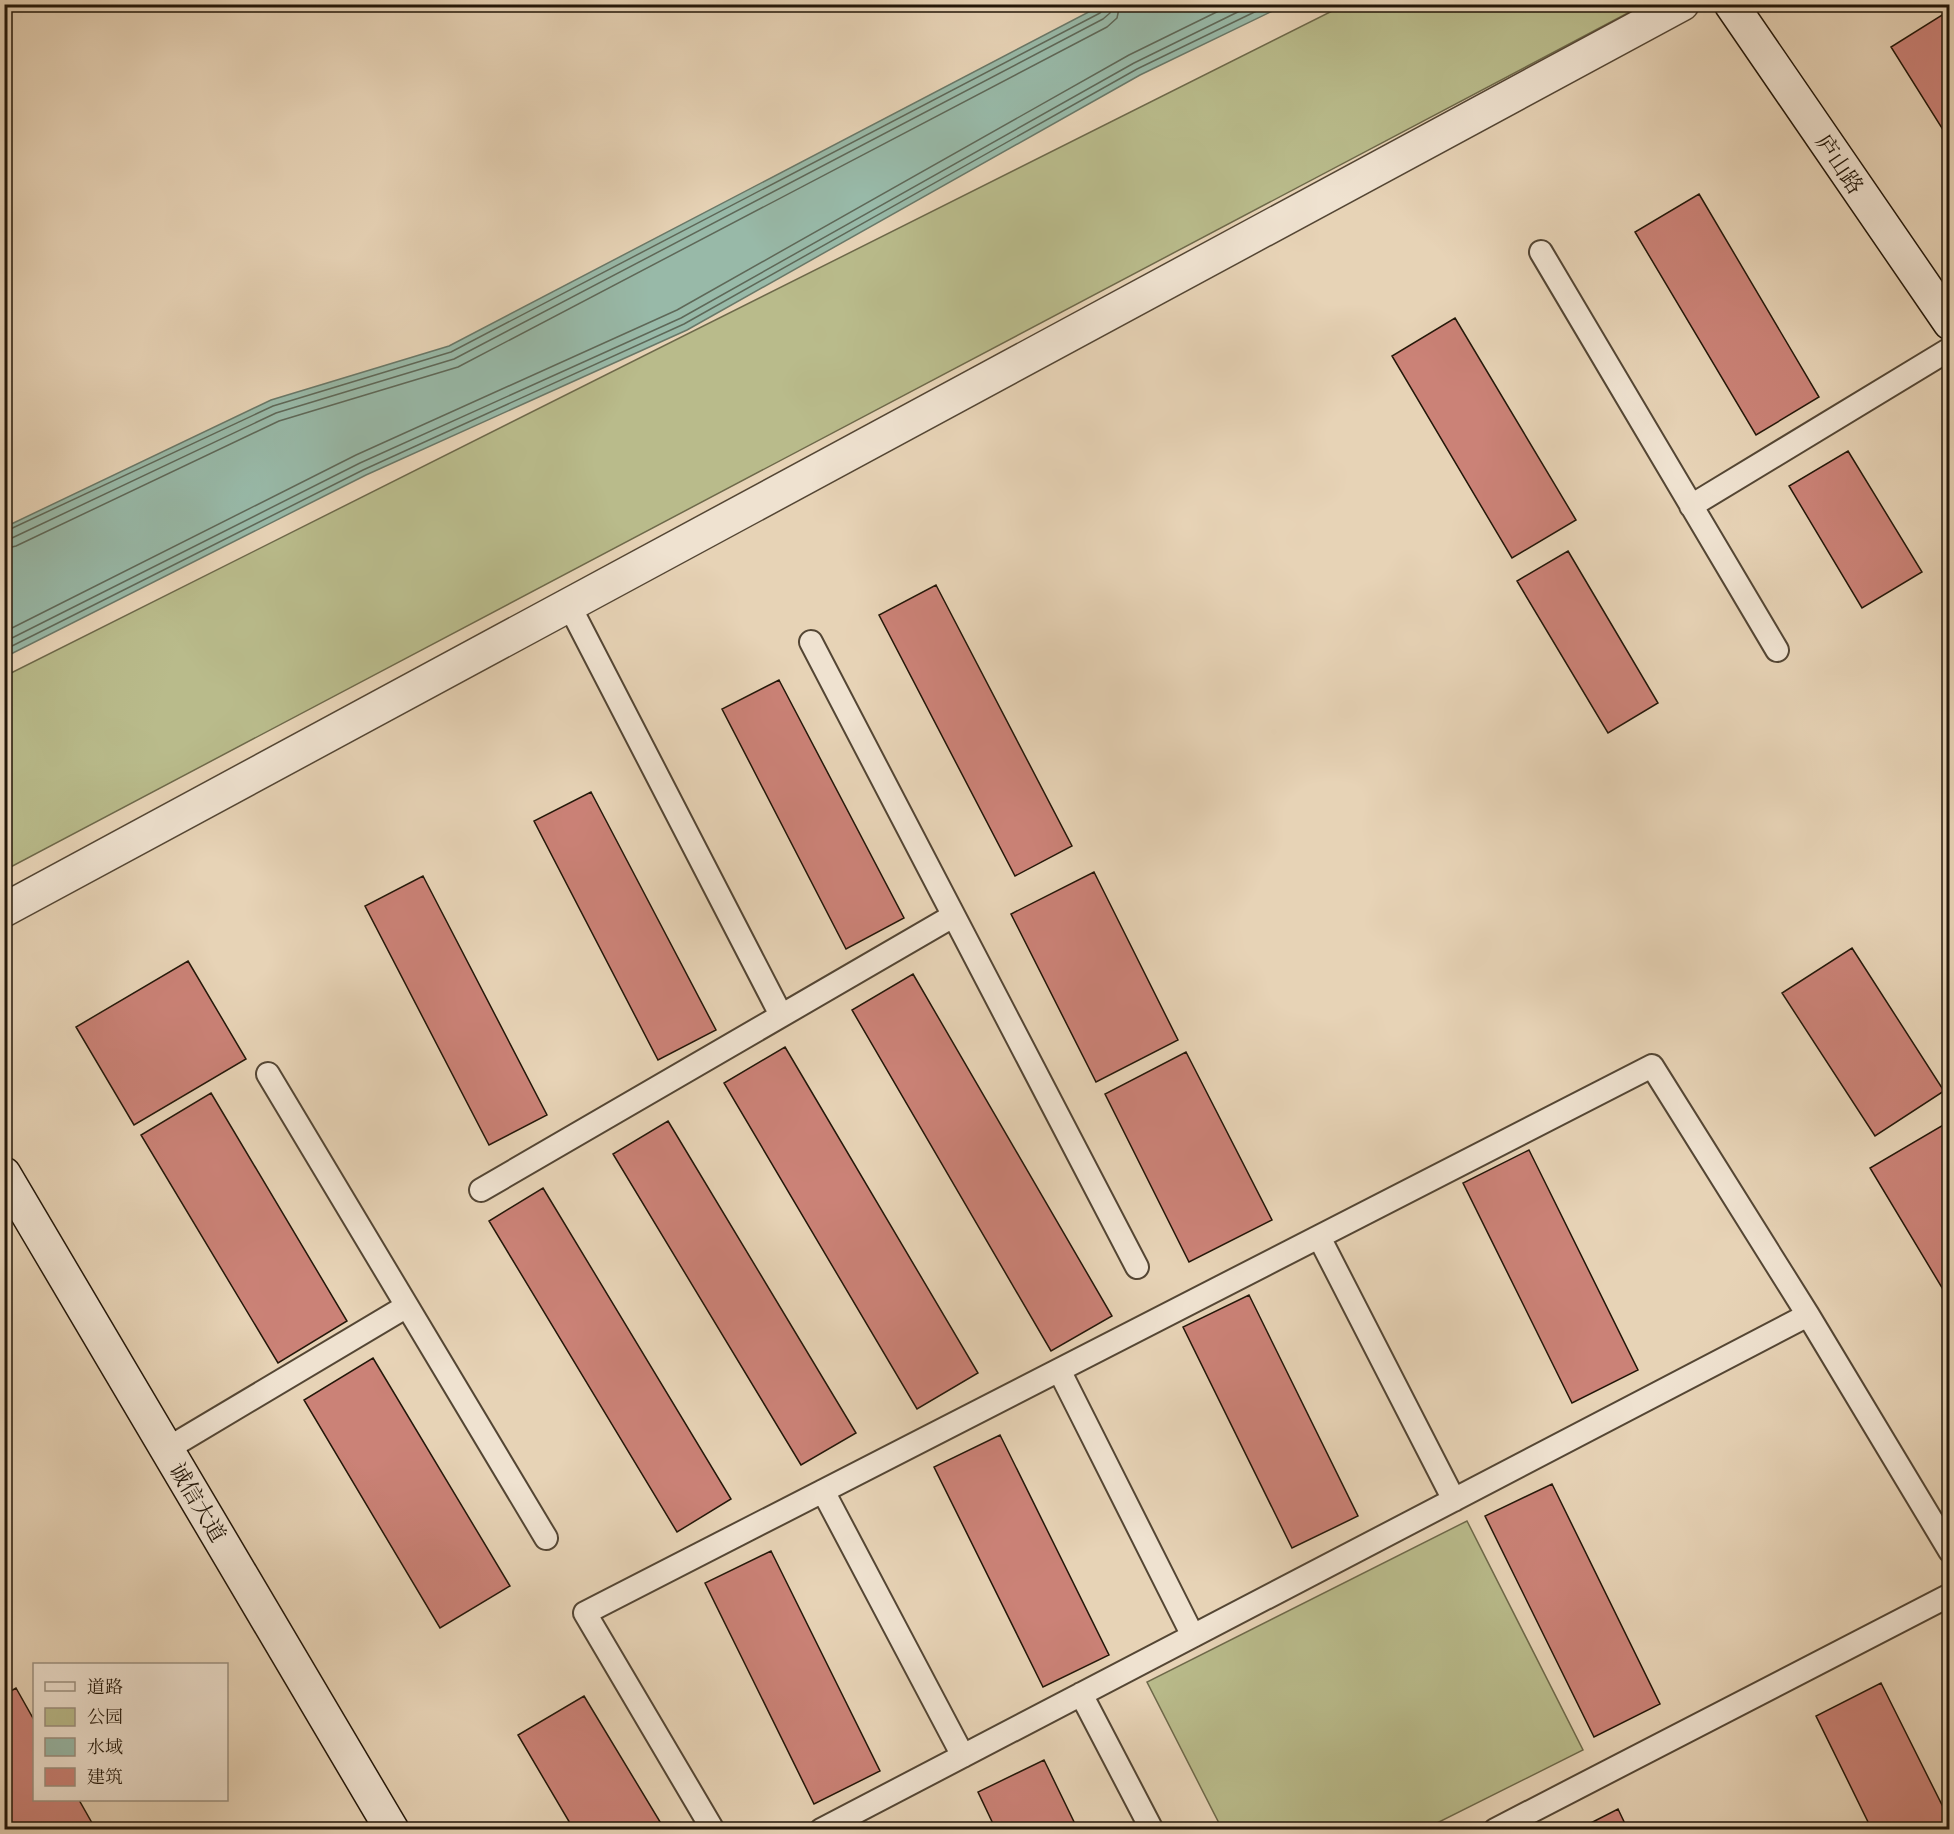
<svg xmlns="http://www.w3.org/2000/svg" width="1954" height="1834" viewBox="0 0 1954 1834" font-family="'IM FELL Double Pica','Noto Serif SC',serif">
	<style>
		.green { fill: #b9bb8b; stroke: #6e694a; stroke-width: 1.5 }
		.water { fill: #98b9a8; stroke: #697868; stroke-width: 1.5 }
		.lines { fill: none; stroke-linecap: round; stroke-linejoin: round }
		.shore { stroke: #5e6858; stroke-width: 1.5 }
		.building { fill: #cb8277; stroke: #231709; stroke-width: 1.5 }
		.lane-casing { stroke: #544634; stroke-width: 26 }
		.street-casing { stroke: #544634; stroke-width: 36 }
		.secondary-casing { stroke: #231709; stroke-width: 36 }
		.lane { stroke: #efe2d0; stroke-width: 22 }
		.street { stroke: #efe2d0; stroke-width: 33 }
		.secondary { stroke: #efe2d0; stroke-width: 33 }
		.labels { text-anchor: middle; stroke-width: 4.5; stroke-linejoin: round; paint-order: stroke }
		.street-label { font-size: 22px; fill: #231709; stroke: #efe2d0 }
	</style>
	<rect width="100%" height="100%" fill="#e7d3b6"/>
	<filter id="stains"><feTurbulence type="fractalNoise" baseFrequency=".00333" numOctaves="4"/><feColorMatrix values="0 0 0 0 .2 0 0 0 0 .09 0 0 0 0 .02 0 0 0 .5 -.17"/></filter>
	<radialGradient id="worn" r=".72"><stop offset=".6" stop-color="#630" stop-opacity="0"/><stop offset="1" stop-color="#630" stop-opacity=".3"/></radialGradient>
	<path class="green" d="M1346,4L1643,5L5,870V676Z
		M1467,1521L1583,1750L1425,1829H1222L1147,1682Z"/>
	<path class="water" d="M1102,5H1285L1140,75L687,330L366,475L5,657V527L271,400L449,346Z"/>
	<g class="lines">
		<path class="shore" d="M4,532L273,406L451,352L1100,13L1103,9V4
			M4,540L12,538L276,413L454,359L1103,19L1110,13L1111,4
			M4,549L16,546L279,421L458,367L1107,27L1117,18L1120,4
			M4,632L356,455L677,310L1129,55L1233,4
			M4,642L360,463L681,318L1134,63L1254,4
			M4,650L363,470L684,324L1137,69L1271,4"/>
	</g>
	<path class="building" d="M1950,10V141L1891,47Z
		M1699,194L1819,397L1756,435L1635,232Z
		M1455,318L1576,520L1512,558L1392,356Z
		M1848,451L1922,572L1862,608L1789,486Z
		M1568,551L1658,703L1608,733L1517,581Z
		M936,585L1072,846L1015,876L879,615Z
		M779,680L904,918L846,949L722,709Z
		M591,792L716,1030L658,1060L534,821Z
		M1094,872L1178,1040L1096,1082L1011,914Z
		M423,876L547,1115L489,1145L365,906Z
		M1852,948L1944,1091L1875,1136L1782,993Z
		M188,961L246,1059L134,1125L76,1027Z
		M913,974L1112,1316L1051,1351L852,1010Z
		M785,1047L978,1373L917,1409L724,1083Z
		M1186,1052L1272,1220L1189,1262L1105,1094Z
		M211,1093L347,1321L278,1363L141,1135Z
		M668,1121L856,1433L801,1465L613,1154Z
		M1950,1121V1301L1870,1168Z
		M1529,1150L1638,1370L1572,1403L1463,1183Z
		M543,1188L731,1499L677,1532L489,1221Z
		M1249,1295L1358,1516L1292,1548L1183,1327Z
		M373,1358L510,1586L440,1628L304,1400Z
		M1000,1435L1109,1655L1043,1687L934,1467Z
		M1552,1484L1660,1704L1594,1737L1485,1516Z
		M771,1551L880,1771L814,1804L705,1583Z
		M1881,1683L1950,1821V1830H1872L1816,1716Z
		M16,1688L34,1720V1800H79L96,1830H13L4,1815V1695Z
		M584,1696L665,1830H574L518,1735Z
		M1044,1760L1078,1830H996L978,1792Z
		M1618,1809L1628,1830H1577Z"/>
	<g class="lines">
		<defs>
			<path id="lane" d="M1541,252L1777,650
				M1691,506L1950,349
				M569,605L781,1015
				M811,642L1137,1267
				M268,1074L546,1538
				M481,1190L953,916
				M1319,1237L1454,1500
				M1059,1370L1193,1636
				M167,1449L407,1306
				M823,1491L963,1756
				M1081,1694L1152,1830
				M713,1830L585,1613L1652,1066L1808,1315L1950,1551
				M821,1830L1808,1315
				M1495,1830L1950,1595"/>
			<path id="street" d="M4,910L1682,4"/>
			<path id="secondary" d="M1731,4L1950,323
				M4,1174L392,1830"/>
		</defs>
		<use href="#lane" class="lane-casing"/>
		<use href="#street" class="street-casing"/>
		<use href="#secondary" class="secondary-casing"/>
		<use href="#lane" class="lane"/>
		<use href="#street" class="street"/>
		<use href="#secondary" class="secondary"/>
	</g>
	<g class="labels">
		<g class="street-label">
			<text transform="translate(1840 164) rotate(56)" y="8">庐山路</text>
			<text transform="translate(198 1502) rotate(59)" y="8">诚信大道</text>
		</g>
	</g>
	<rect width="1954" height="1834" fill="none" stroke="#e7d3b6" stroke-width="24"/>
	<rect x="6" y="6" width="1942" height="1822" fill="none" stroke="#231709" stroke-width="3"/>
	<rect x="12" y="12" width="1930" height="1810" fill="none" stroke="#231709" stroke-width="1.5"/>
	<rect x="33" y="1663" width="195" height="138" fill="#efe2d0" stroke="#9d9180" stroke-width="1.5"/>
	<rect x="45" y="1682" width="30" height="9" fill="#efe2d0" stroke="#9d9180" stroke-width="1.5"/>
	<text x="87" y="1693" font-size="18" fill="#231709">道路</text>
	<rect x="45" y="1708" width="30" height="18" fill="#b9bb8b" stroke="#9d9180" stroke-width="1.5"/>
	<text x="87" y="1723" font-size="18" fill="#231709">公园</text>
	<rect x="45" y="1738" width="30" height="18" fill="#98b9a8" stroke="#9d9180" stroke-width="1.5"/>
	<text x="87" y="1753" font-size="18" fill="#231709">水域</text>
	<rect x="45" y="1768" width="30" height="18" fill="#cb8277" stroke="#9d9180" stroke-width="1.5"/>
	<text x="87" y="1783" font-size="18" fill="#231709">建筑</text>
	<rect width="100%" height="100%" filter="url(#stains)"/>
	<rect width="100%" height="100%" fill="url(#worn)"/>
</svg>
